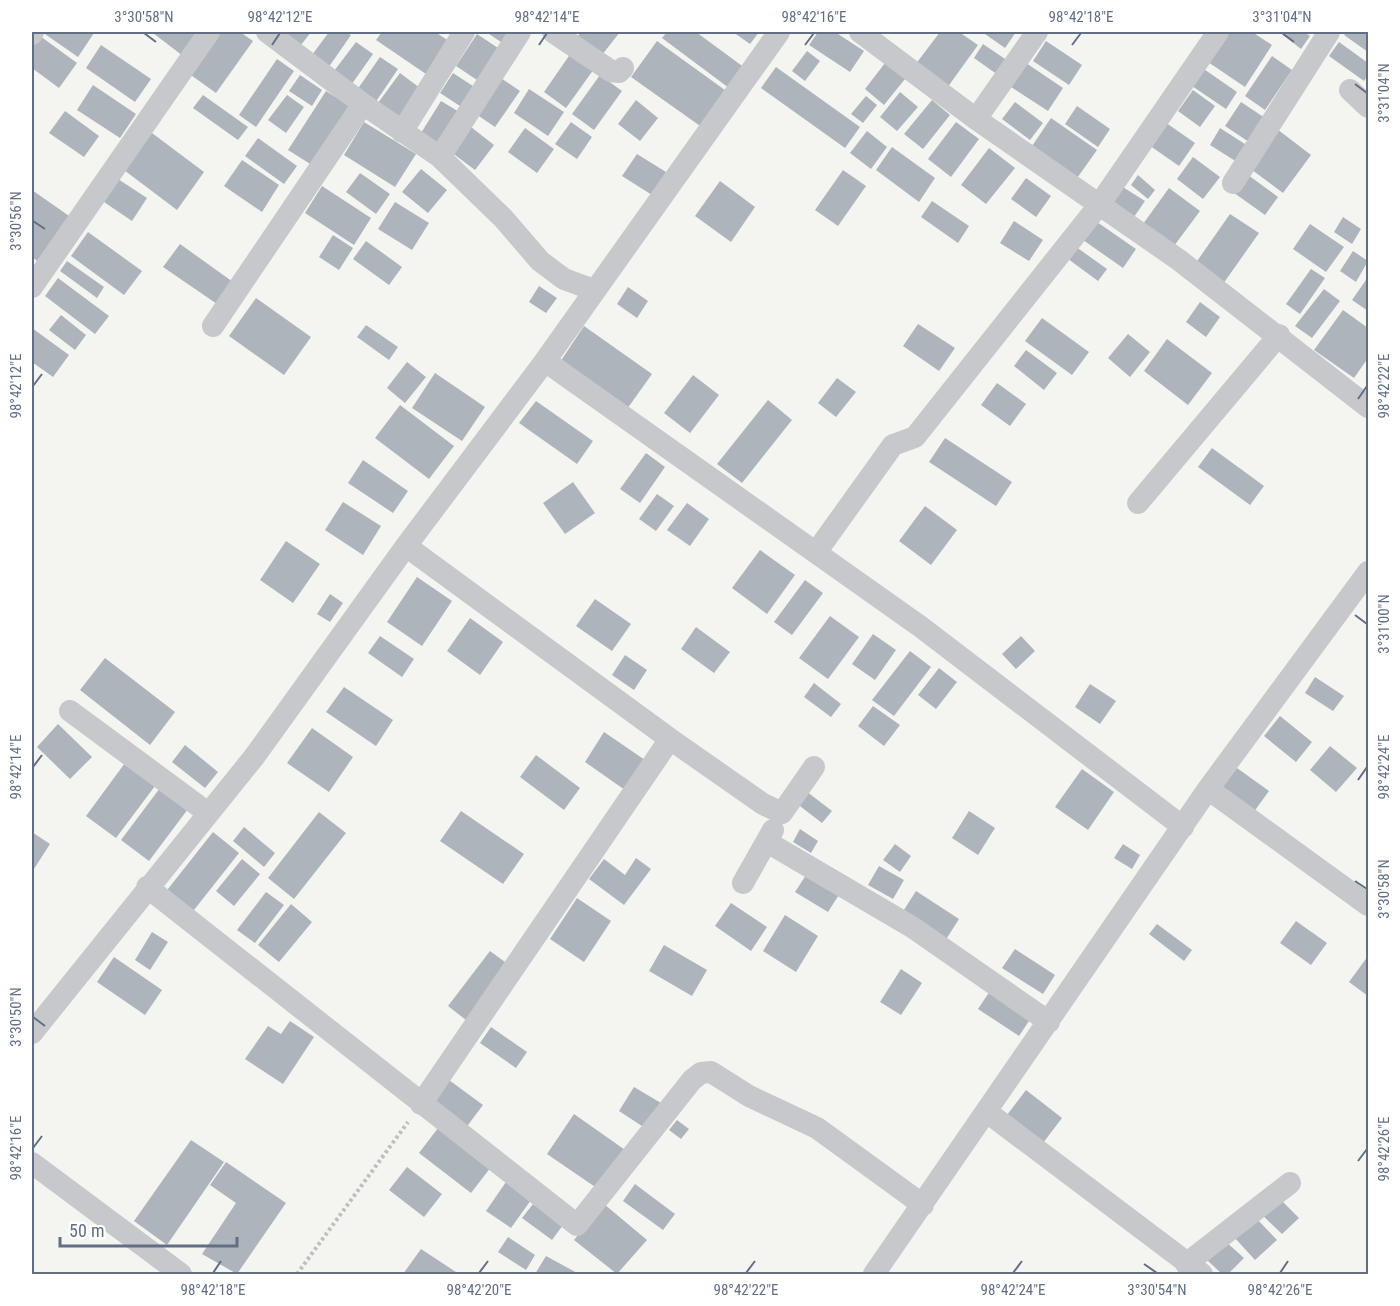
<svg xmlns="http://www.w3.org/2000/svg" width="1400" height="1306" viewBox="0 0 1400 1306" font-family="'Roboto Condensed',sans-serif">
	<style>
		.building { fill: #aeb4bb }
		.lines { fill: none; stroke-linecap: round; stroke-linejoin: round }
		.path { stroke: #bdbec1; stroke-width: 4; stroke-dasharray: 3 3; stroke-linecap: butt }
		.minor { stroke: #c6c8cc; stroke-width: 22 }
		.ticks { fill: none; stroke: #626f83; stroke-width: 2 }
		.neatline { fill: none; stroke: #626f83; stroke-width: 2 }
		.ticks-label { font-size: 15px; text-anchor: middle; fill: #626f83 }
	</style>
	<rect width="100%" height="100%" fill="#f4f5f0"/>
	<path class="building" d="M42,32H92L94,33L78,57Z
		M154,32H201L183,56L153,33Z
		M218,32H240L253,41L216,93L188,73Z
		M283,32H311L301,45Z
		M329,32H345L351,35L326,71L309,59Z
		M382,32H435L449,41L426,74L376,40Z
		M486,32H509L501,42Z
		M581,32H620L598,60L574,41Z
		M667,32H696L749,71L733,91L662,38Z
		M733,32H759L750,44Z
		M818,32H835L864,51L850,72L809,45Z
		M940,32H959L978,45L947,88L915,65Z
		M982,32H1016L1005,48Z
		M1219,32H1252L1272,45L1245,87L1202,58Z
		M1286,32H1304L1310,36L1301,49L1283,35Z
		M1347,32H1368V52L1344,35Z
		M477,34L501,50L480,82L456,66Z
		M40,36L77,63L59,88L32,68V48Z
		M657,41L729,93L703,128L631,77Z
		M1046,41L1082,65L1069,85L1033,61Z
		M356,42L373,54L349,88L331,75Z
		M1339,42L1368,63V75L1364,81L1329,56Z
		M983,44L1008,61L998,75L974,58Z
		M101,45L151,79L135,102L86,68Z
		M807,51L820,61L805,81L792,71Z
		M571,53L594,69L566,108L544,92Z
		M1272,56L1292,70L1265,110L1245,96Z
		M380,57L398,69L375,103L357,90Z
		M277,59L294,71L256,127L239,115Z
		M885,63L905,79L884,105L865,89Z
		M1026,63L1063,88L1048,111L1011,87Z
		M1198,65L1237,92L1226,109L1186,82Z
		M776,67L860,127L845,148L761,88Z
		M400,73L420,88L395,122L375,107Z
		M453,73L476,88L463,108L440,93Z
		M300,75L322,90L312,106L289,91Z
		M600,75L622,91L594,130L572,114Z
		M498,76L520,91L495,127L473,112Z
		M93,85L136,114L120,138L77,110Z
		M529,89L564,112L548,136L514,113Z
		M1193,90L1215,106L1200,127L1178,111Z
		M326,91L353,108L315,167L288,150Z
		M900,92L918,107L897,131L880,117Z
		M203,95L248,127L238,140L193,108Z
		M287,95L304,107L286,133L268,120Z
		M866,96L877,105L863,123L851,114Z
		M636,100L658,118L640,141L618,124Z
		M932,100L950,115L923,149L904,134Z
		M441,101L461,113L441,145L421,133Z
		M1015,102L1043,123L1030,140L1002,119Z
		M1241,102L1265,118L1249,142L1225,126Z
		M1077,106L1110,129L1098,147L1065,124Z
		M65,111L99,136L84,157L49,133Z
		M1051,118L1097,150L1075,181L1030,149Z
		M1162,120L1195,143L1179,166L1146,143Z
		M364,122L416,154L395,187L344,155Z
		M571,122L592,137L577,159L555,144Z
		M956,122L979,139L951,177L928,159Z
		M471,127L494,145L475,170L451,152Z
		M525,128L554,149L537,173L508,152Z
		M1220,128L1248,146L1237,162L1210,145Z
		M1277,129L1311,155L1283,193L1248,167Z
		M867,131L887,147L871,169L850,153Z
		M152,133L204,172L177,210L124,170Z
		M258,138L297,166L284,184L245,156Z
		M892,147L935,178L919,202L876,170Z
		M989,148L1015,168L986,204L961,185Z
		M637,154L666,172L652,195L622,176Z
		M1193,157L1220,177L1203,199L1177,179Z
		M242,160L279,185L262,212L224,186Z
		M421,169L447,190L428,213L402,192Z
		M843,170L866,186L838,226L815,210Z
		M1244,172L1278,197L1265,215L1230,190Z
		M360,173L390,194L376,214L346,192Z
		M1138,175L1155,190L1148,199L1131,185Z
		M1026,178L1051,196L1036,217L1011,199Z
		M118,179L147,198L132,221L104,202Z
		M720,181L755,207L731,242L695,216Z
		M1118,184L1145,201L1134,217L1108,199Z
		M322,186L371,218L354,245L305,213Z
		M1169,188L1200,211L1174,246L1143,224Z
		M32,190L72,218L41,264L32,257Z
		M932,201L969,226L958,243L921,217Z
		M395,202L429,223L412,250L378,229Z
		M1230,214L1259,233L1223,284L1195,264Z
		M1343,217L1361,229L1352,244L1334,232Z
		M1014,221L1043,240L1029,261L1000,243Z
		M1097,222L1136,249L1123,268L1083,240Z
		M1310,224L1344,247L1326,272L1293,249Z
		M88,232L142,271L124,295L71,256Z
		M333,235L353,248L339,270L319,257Z
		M366,241L402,267L389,285L353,259Z
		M180,244L233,282L217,304L163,267Z
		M1072,244L1107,269L1098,281L1064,256Z
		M1353,251L1368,261L1356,282L1340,271Z
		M67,261L104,287L97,298L60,271Z
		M1311,269L1325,278L1300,314L1286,304Z
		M1368,277V311L1352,300Z
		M58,278L109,316L95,334L45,296Z
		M539,286L557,298L546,313L529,302Z
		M628,287L648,301L637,318L617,304Z
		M1324,289L1340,301L1312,338L1295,326Z
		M256,298L311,337L284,375L229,336Z
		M1200,302L1220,317L1206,337L1186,322Z
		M1343,310L1368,328V358L1354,378L1314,350Z
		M61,315L86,335L75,350L49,330Z
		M1042,318L1089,352L1072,375L1025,341Z
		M918,324L955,348L939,371L903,346Z
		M366,325L398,347L389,360L357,337Z
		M584,326L652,374L627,409L560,362Z
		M32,328L69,355L53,377L32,362Z
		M1128,334L1150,352L1130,377L1108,358Z
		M1167,339L1212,373L1188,405L1144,371Z
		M1026,350L1057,373L1044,390L1014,366Z
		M407,362L426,377L405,403L387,388Z
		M435,373L485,407L462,441L412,408Z
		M693,375L719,395L690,433L664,413Z
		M837,378L856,392L836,417L818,403Z
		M997,383L1026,404L1010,426L981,405Z
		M768,400L792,420L742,483L717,464Z
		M536,401L593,441L577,464L519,423Z
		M400,405L454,446L429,479L375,438Z
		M945,438L1012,482L996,506L929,462Z
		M1212,448L1264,486L1250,505L1198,467Z
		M646,453L665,467L640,503L620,489Z
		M363,460L408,491L393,513L348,483Z
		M573,482L595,513L565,534L543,503Z
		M657,494L674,506L656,531L639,519Z
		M343,502L381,526L363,555L325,530Z
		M687,503L709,519L690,546L667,530Z
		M925,506L957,530L931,565L899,541Z
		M286,541L320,564L293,603L260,580Z
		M760,550L795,575L767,614L732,588Z
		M417,577L452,601L422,646L387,622Z
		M805,580L823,593L792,635L774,622Z
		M330,594L343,603L330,622L317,614Z
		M595,599L631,624L612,651L576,626Z
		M830,616L859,637L828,679L799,658Z
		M470,618L503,642L480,675L447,651Z
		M696,627L730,652L714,673L681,649Z
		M873,634L896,650L875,680L852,664Z
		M380,636L414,659L402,677L368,653Z
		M1021,636L1035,651L1016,669L1002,654Z
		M910,651L931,667L894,716L872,700Z
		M625,655L647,670L634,690L612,675Z
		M105,658L175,712L150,745L80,690Z
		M939,668L957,682L936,709L918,695Z
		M1315,677L1344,696L1333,711L1305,693Z
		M814,683L841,704L831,717L804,697Z
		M1090,684L1116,701L1100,724L1075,707Z
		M344,687L393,720L376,746L326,712Z
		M873,706L900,725L884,746L858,726Z
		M1280,716L1312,742L1296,762L1264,736Z
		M58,724L92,757L70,779L37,747Z
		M312,728L353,757L329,792L287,763Z
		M604,732L645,760L625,790L585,762Z
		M185,745L218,772L205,788L172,762Z
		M1330,746L1357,768L1336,792L1310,770Z
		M536,755L580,788L564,810L520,777Z
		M125,763L155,786L116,838L86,816Z
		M1237,768L1269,791L1253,813L1221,789Z
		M1082,769L1114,792L1088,830L1055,807Z
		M160,788L188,809L149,861L121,840Z
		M806,791L832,811L822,823L796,803Z
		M461,811L524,854L503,884L440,841Z
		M969,811L995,828L978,855L952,838Z
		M319,812L346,833L294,899L268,878Z
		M244,827L275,853L264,867L233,841Z
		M800,829L818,841L811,853L793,842Z
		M32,832L50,844L32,872Z
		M213,832L239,853L190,915L164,894Z
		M895,844L911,856L900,872L883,860Z
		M1123,844L1140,855L1132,869L1114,858Z
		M636,858L651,869L624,905L589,879L604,859L625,875Z
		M242,859L260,874L234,906L216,891Z
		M879,866L904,880L893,899L868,885Z
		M808,872L840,893L828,912L795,892Z
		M916,891L959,919L945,941L902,913Z
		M266,892L284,905L255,943L237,930Z
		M577,898L611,921L584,962L550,939Z
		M731,903L767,927L751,951L715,926Z
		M291,904L312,922L279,962L258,945Z
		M785,915L818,936L796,972L763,951Z
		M1296,921L1327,943L1311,965L1280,943Z
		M1157,924L1192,950L1184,961L1149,934Z
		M152,932L168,942L150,970L135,960Z
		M664,945L707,970L692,996L649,971Z
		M1015,949L1055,975L1043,994L1002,968Z
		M490,951L509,965L466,1020L448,1006Z
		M1368,956V996L1349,982Z
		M114,957L162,990L145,1015L97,982Z
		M901,969L922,983L901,1015L880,1002Z
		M990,991L1031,1018L1019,1036L978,1009Z
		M290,1021L314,1037L283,1084L245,1059L268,1026L281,1034Z
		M491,1027L527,1052L516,1068L480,1043Z
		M449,1080L483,1105L465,1129L431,1103Z
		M634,1087L661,1103L645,1128L619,1111Z
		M1026,1090L1062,1118L1043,1143L1007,1115Z
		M574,1114L628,1152L601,1191L547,1154Z
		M677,1120L689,1129L681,1139L669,1130Z
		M438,1128L491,1167L471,1193L419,1153Z
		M191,1140L224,1162L167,1245L134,1221Z
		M226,1162L286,1203L237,1274L202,1254L236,1203L210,1185Z
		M407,1167L442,1194L424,1217L389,1190Z
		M506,1182L531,1200L511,1228L486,1211Z
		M635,1184L675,1214L663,1230L623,1201Z
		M1276,1195L1299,1218L1282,1234L1259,1212Z
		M533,1204L563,1225L552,1240L522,1218Z
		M604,1204L647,1240L617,1274L574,1240Z
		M1255,1217L1277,1240L1255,1260L1234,1237Z
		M508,1237L535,1255L526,1270L498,1252Z
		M1225,1241L1244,1258L1228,1274H1222L1207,1260Z
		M421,1249L459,1274H403Z
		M546,1256L579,1274H535Z"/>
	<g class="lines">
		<path class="path" d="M297,1274L408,1122"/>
		<path class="minor" d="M267,32L363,104L440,157L503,218L540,261L564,279L594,290
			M553,32L611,71L619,72L623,68
			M860,32L976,119L1179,260L1368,407
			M32,34L33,32
			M1350,90L1368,107
			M976,119L1037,32
			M402,132L464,32
			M440,157L520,32
			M1233,183L1329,32
			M32,287L209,32
			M213,326L363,104
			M545,361L921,627L1183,827
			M1138,503L1279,335
			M406,546L670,739L421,1104
			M817,551L893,445L915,437L1099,205L1218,32
			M70,711L208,813
			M670,739L763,804L782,813L814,767
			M1208,789L1368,905
			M767,842L912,927L1049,1022
			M743,883L773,830
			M147,887L577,1225L692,1080L701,1073L711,1072L749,1096L817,1128L923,1205
			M32,1033L254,757L406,546L545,361L779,32
			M987,1112L1202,1274
			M32,1163L181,1274
			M1186,1264L1290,1183
			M874,1274L1208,789L1368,572"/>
	</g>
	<path class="ticks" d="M144,33L156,42M1282,33L1294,42M272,45L280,33M539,45L547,33M805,45L814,33M1072,45L1081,33M1355,84L1367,93M33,221L45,229M33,386L42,374M1358,399L1367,386M1355,615L1367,624M33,767L42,755M1358,780L1367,767M1355,881L1367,889M33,1017L45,1026M33,1148L42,1136M1358,1161L1367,1149M1144,1264L1157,1273M213,1273L221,1261M479,1273L488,1261M746,1273L755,1261M1013,1273L1022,1261M1280,1273L1288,1261"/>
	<rect width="1400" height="1306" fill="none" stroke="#ffffff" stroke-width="66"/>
	<path d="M60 1237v9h177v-9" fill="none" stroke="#626f83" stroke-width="3"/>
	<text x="69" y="1237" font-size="18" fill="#626f83" stroke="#ffffff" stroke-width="4.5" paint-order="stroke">50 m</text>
	<rect x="33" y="33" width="1334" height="1240" class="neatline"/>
	<g class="ticks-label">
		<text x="144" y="22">3°30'58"N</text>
		<text x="280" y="22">98°42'12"E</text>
		<text x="547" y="22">98°42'14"E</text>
		<text x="814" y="22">98°42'16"E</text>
		<text x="1081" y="22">98°42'18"E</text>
		<text x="1282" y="22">3°31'04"N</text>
		<text transform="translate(1384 93) rotate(-90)" y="5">3°31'04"N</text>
		<text transform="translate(16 221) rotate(-90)" y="5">3°30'56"N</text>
		<text transform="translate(16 386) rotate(-90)" y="5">98°42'12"E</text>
		<text transform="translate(1384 386) rotate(-90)" y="5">98°42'22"E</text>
		<text transform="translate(1384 624) rotate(-90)" y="5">3°31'00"N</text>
		<text transform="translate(16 767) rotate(-90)" y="5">98°42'14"E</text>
		<text transform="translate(1384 767) rotate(-90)" y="5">98°42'24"E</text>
		<text transform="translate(1384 889) rotate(-90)" y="5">3°30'58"N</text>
		<text transform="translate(16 1017) rotate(-90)" y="5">3°30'50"N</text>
		<text transform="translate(16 1148) rotate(-90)" y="5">98°42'16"E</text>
		<text transform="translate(1384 1149) rotate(-90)" y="5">98°42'26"E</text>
		<text x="213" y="1295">98°42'18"E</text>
		<text x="479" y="1295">98°42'20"E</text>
		<text x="746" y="1295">98°42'22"E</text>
		<text x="1013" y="1295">98°42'24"E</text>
		<text x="1157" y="1295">3°30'54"N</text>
		<text x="1280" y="1295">98°42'26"E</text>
	</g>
</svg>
